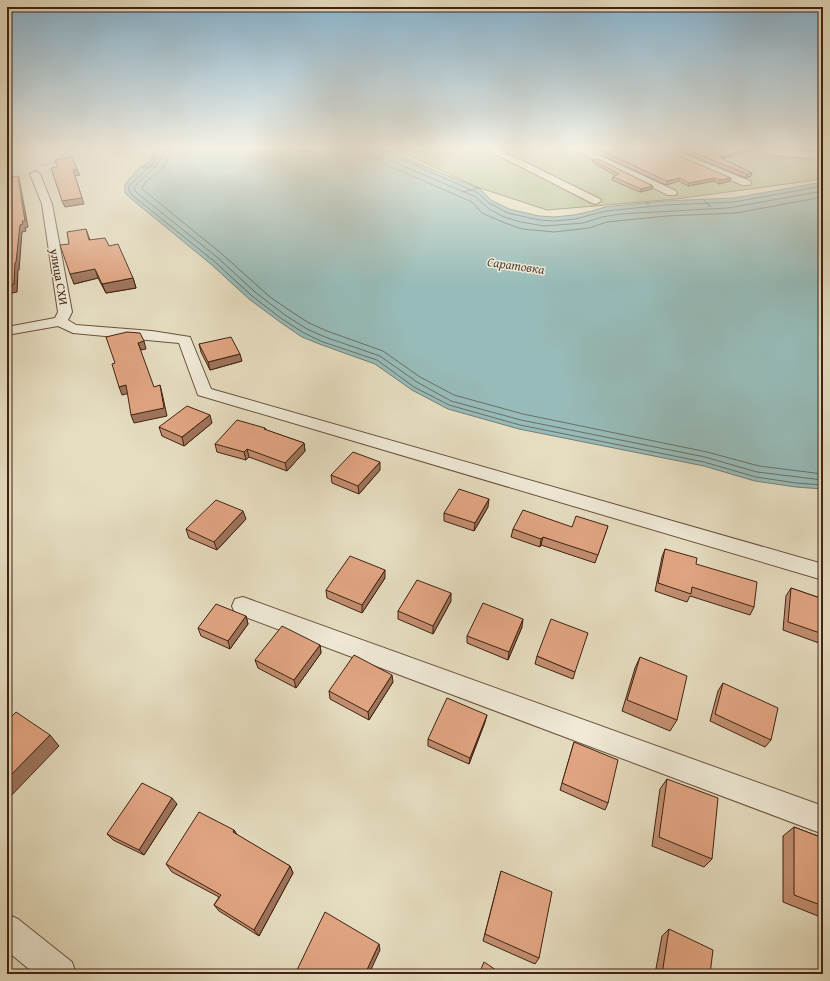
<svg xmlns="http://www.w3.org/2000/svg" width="830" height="981" viewBox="0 0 830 981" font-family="'Gentium Book Plus',serif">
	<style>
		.green { fill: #b4c193; stroke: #7a7253 }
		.water { fill: #97bbb8; stroke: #747e76 }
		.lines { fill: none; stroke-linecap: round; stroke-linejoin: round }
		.shore { stroke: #6c6e66; stroke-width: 1 }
		.minor-casing { stroke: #6a513e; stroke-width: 2 }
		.path { stroke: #402213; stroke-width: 1.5; stroke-dasharray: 0.5 1; stroke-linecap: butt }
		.minor { fill: #efe9d6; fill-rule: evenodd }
		.wall { fill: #c28e70; stroke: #402213 }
		.shaded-wall { fill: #9e745b; stroke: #402213 }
		.building { fill: #e1a582; stroke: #402213 }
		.labels { text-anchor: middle; stroke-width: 3; stroke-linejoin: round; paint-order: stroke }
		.far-street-label { font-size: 12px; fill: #402213; stroke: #efe9d6 }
		.far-water-label { font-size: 13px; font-style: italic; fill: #56483c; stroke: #efe9d6 }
	</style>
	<rect width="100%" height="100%" fill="#e6ddc0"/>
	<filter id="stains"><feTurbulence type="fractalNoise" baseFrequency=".005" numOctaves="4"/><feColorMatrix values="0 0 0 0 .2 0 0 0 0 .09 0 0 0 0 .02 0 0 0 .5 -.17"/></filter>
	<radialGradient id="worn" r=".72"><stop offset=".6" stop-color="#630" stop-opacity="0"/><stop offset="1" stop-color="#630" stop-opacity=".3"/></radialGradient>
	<path class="green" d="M391,147H823V179L676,199L547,210L477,187Z"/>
	<path class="water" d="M156,147H385L410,160L480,189L491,200L509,209L539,216L554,217L574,215L592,211L605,207L665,201L734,198L823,182V489L796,487L755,481L704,466L519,429L448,409L412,390L375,364L322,345L302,337L280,322L249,299L212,265L129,197L125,193V184L139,168L150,162Z"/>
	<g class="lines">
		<path class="shore" d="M160,147L156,160L129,186V191L132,195L215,262L252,296L282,319L304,333L323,342L377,360L414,387L449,405L520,425L704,462L756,477L796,483L823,485
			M165,147C161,168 145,172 134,188L136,192L218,258L255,292L285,315L307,329L325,337L380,356L417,382L451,401L521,420L705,457L757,472L823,480
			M171,147C167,176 147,173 142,189L222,254L270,297L289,310L309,323L327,331L383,351L420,377L454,395L523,414L707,452L759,466L823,474
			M373,147L377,158L387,165L472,202L482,213L505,223L522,229L554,232L589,228L607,222L666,216L736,213L823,197
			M379,147L381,154L389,160L476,197L489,209L504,217L521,222L544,226L583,223L602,217L620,214L728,208L823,191
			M384,147L386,152L478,193L489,203L508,213L539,220L554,221L575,219L606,211L665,205L734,202L823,186"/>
		<defs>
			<path id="minor" d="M482,147H494L600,199L601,201L596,204L592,203Z
				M569,147H581L676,191L677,193L676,195H668Z
				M654,147H666L750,181L751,183L750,185H742Z
				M746,147H762L823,153V159L771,155L747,149Z
				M35,171L40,174L52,204L72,312L68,320L76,325L152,331L190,337L211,389L823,564V580L198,395L179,343L73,333L58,326L7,335V327L55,318L58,312L42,204L30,174Z
				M243,597L823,806V834L235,613L232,606L235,599Z
				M7,914L18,919L72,962L76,974H35L7,951Z"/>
		</defs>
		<use href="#minor" class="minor-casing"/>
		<path class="path" d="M41,165L53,163L68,151L80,147
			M141,167H157
			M463,192L478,188
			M704,201L711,207
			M646,203L650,205"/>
		<use href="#minor" class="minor"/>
	</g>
	<path class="wall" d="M593,147H658L730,181L719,184L714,181L688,186L679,181L666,185L605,157L606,154Z
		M670,147H748L751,148L750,151L722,159L751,176L746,178Z
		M593,160L653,186L652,189L640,192L612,180L613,177L615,175L593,163Z
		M86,229L90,240L109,246L133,278L136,288L106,293L98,278L74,284L69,244Z
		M199,344L242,361L210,370L201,352Z
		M212,423L184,446L162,436L159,427Z
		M265,428L266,430L304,443L305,451L287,471L249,457L246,460L217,452L215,444Z
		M380,470L359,494L332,483L331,475Z
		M488,507L474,531L444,521V513Z
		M246,519L217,550L189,538L186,529Z
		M608,526L595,563L541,545L540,547L511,537L513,529Z
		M665,549L696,564L754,607L750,615L690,596L687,602L655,591L662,557Z
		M385,578L362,613L327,598L326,590Z
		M791,588L823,599V638L819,643L783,630L786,596Z
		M451,601L433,634L398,619V611Z
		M246,616L248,624L230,649L201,636L198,628Z
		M522,627L508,660L467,643V636Z
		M320,645L321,653L296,688L258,668L255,660Z
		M537,656L575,672L573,679L535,664Z
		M640,657L677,720L670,731L622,711L635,668Z
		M393,682L369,720L330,699L329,691Z
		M723,683L771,740L765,747L710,721L718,691Z
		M485,722L469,764L428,746V739Z
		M574,742L608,803L605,810L560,790L572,749Z
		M667,779L712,859L704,867L652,846L660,789Z
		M177,804L144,855L113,840L107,834Z
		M794,827L823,838V918L783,902V836Z
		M234,830L237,835L290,866L293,873L259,936L219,911L214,905L219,897L172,872L166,864Z
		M501,871L539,958L535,964L483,941Z
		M669,929L710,974H655L662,936Z"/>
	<path class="shaded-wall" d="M751,148L750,151L718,160L719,157Z
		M77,169L80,175L75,176L84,204L65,207L62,201L73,170Z
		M752,173L751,176L746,178L747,174Z
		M18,176L20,183L28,227L25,228L26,231L22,232L19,270H18L17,292L7,294V286L15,263L20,225Z
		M680,178L679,181L666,185L667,181Z
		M715,178L714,181L688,186L689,183Z
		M731,178L730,181L719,184L720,180Z
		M653,186L652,189L640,192L641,189Z
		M95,269L98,278L74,284L70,274Z
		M133,278L136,288L106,293L102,284Z
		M144,341L146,349L141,350L138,343Z
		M240,354L242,361L210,370L208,362Z
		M126,385L130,393L122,395L119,387Z
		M160,385L162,393L167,416L134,423L131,415Z
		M210,415L212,423L184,446L182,437Z
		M304,443L305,451L287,471L285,463Z
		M247,449L249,457L246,460L244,452Z
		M380,462V470L359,494L358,486Z
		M489,499L488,507L474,531L475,523Z
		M243,511L246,519L217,550L214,542Z
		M543,537L541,545L540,547L541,539Z
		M385,570V578L362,613V605Z
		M451,593V601L433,634V626Z
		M246,616L248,624L230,649L228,641Z
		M523,619L522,627L508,660L509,652Z
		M320,645L321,653L296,688L294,680Z
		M392,675L393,682L369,720L368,712Z
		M487,715L485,722L469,764L470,758Z
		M50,735L59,746L7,800V779Z
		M172,798L177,804L144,855L139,850Z
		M234,830L239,837L233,832Z
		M290,866L293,873L259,936L254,930Z
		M379,944L380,950L369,974H365Z"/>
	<path class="building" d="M600,147H658L731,178L720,180L715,178L689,183L680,178L667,181L606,153H610Z
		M679,147H748L751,148L719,157L752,173L747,174Z
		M72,157L77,169L73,170L82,198L62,201L51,168L58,167L55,160Z
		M598,159L653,186L641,189L613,177L619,174L593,160Z
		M18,176L25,221H22L23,224L20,225L16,262L15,263L14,284L7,286V178Z
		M86,229L89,240L105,238L109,246L118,244L133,278L102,284L95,269L70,274L60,245L69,244L67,232Z
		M127,332L140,333L144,341L138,343L154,387L160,385L164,408L131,415L126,385L119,387L112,364L115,363L106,337Z
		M231,337L240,354L208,362L199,344Z
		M187,406L210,415L182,437L159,427Z
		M237,420L265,428L264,429L304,443L285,463L247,449L244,452L215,444Z
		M353,452L380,462L358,486L331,475Z
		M459,489L489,499L475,523L444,513Z
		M216,500L243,511L214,542L186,529Z
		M523,510L572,527L576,516L608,526L598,555L543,537L541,539L513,529Z
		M665,549L697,558L696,564L757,582L754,607L692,587L691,594L658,583Z
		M350,556L385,570L362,605L326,590Z
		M417,580L451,593L433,626L398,611Z
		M791,588L823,599V634L788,622Z
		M483,603L523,619L509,652L467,636Z
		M216,604L246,616L228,641L198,628Z
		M551,619L588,633L575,672L537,656Z
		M282,626L320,645L294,680L255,660Z
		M354,655L392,675L368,712L329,691Z
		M640,657L687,676L677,720L627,700Z
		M723,683L778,708L771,740L715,714Z
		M447,698L487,715L470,758L428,739Z
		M16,712L50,735L7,779V721Z
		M574,742L618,760L608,803L562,783Z
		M667,779L718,798L712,859L659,837Z
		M142,783L172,798L139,850L107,834Z
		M199,812L234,830L233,832L290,866L254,930L214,905L221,895L166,864Z
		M794,827L823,838V906L794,895Z
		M501,871L552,892L539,958L485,934Z
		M325,912L379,944L365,974H299L296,972Z
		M669,929L713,950L710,974H662Z
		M484,962L502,974H479Z"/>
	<linearGradient id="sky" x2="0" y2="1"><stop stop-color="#87b7d5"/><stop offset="0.52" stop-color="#f4f0e3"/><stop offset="1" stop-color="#f4f0e3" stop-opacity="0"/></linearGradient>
	<rect width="830" height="284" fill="url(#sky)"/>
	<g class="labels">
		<g class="far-street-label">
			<text transform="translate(59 277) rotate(80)" y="4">улица СХИ</text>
		</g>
		<g class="far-water-label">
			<text transform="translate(516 265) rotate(8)" y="5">Саратовка</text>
		</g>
	</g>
	<rect width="830" height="981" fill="none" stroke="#e6ddc0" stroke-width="24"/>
	<rect x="8" y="8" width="814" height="965" fill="none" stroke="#402213" stroke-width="2"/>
	<rect x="12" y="12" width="806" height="957" fill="none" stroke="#402213"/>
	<rect width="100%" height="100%" filter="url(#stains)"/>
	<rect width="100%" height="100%" fill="url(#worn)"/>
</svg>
